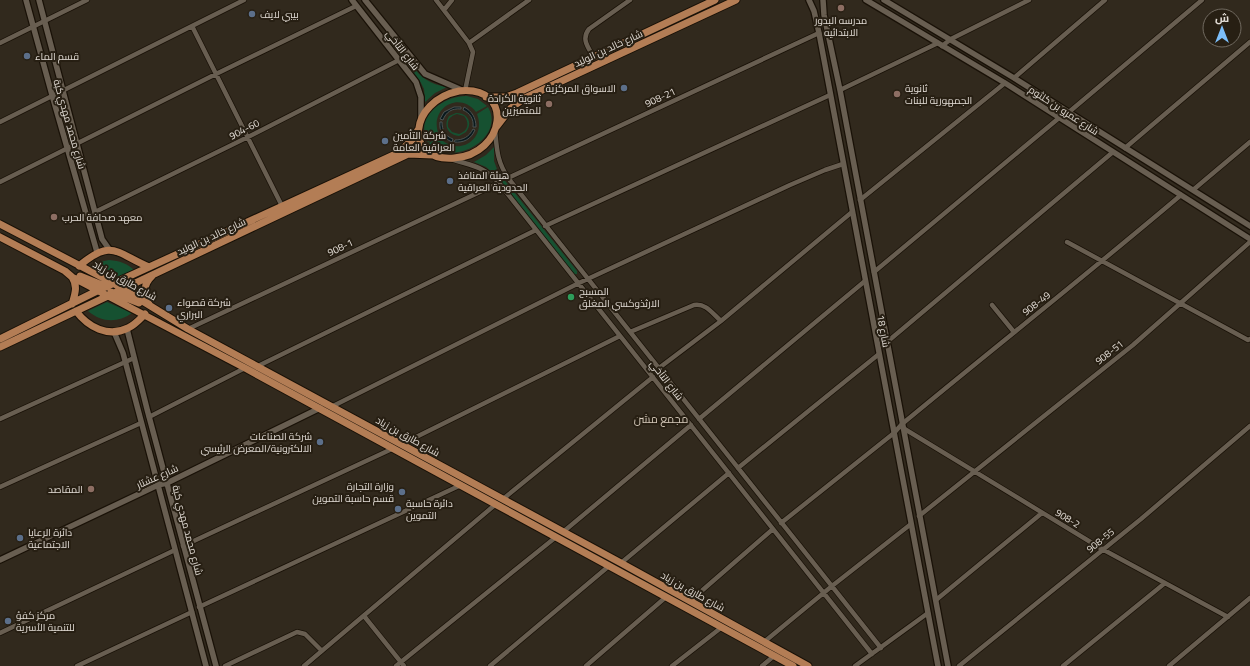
<svg xmlns="http://www.w3.org/2000/svg" width="1250" height="666" viewBox="0 0 1250 666" font-family="'Titillium Web',Cairo,sans-serif">
	<style>
		.green { fill: #165131; fill-rule: evenodd }
		.water { fill: #09191c; stroke: #4a5353 }
		.lines { fill: none; stroke-linecap: round; stroke-linejoin: round }
		.minor-casing { stroke: #191107; stroke-width: 6 }
		.tertiary-casing { stroke: #191107; stroke-width: 8 }
		.primary-casing { stroke: #191107; stroke-width: 9 }
		.minor { stroke: #685e51; stroke-width: 4.5 }
		.tertiary { stroke: #685e51; stroke-width: 5.5 }
		.primary { stroke: #b37d55; stroke-width: 7 }
		.education-dot { fill: #8d6e63; stroke: #271f13; stroke-width: 1.5 }
		.service-dot { fill: #5c6f8a; stroke: #271f13; stroke-width: 1.5 }
		.leisure-dot { fill: #2e9e5b; stroke: #271f13; stroke-width: 1.5 }
		.labels { text-anchor: middle; stroke-width: 4; stroke-linejoin: round; paint-order: stroke }
		.poi-label { font-size: 10px; fill: #e1dbd4; stroke: #271f13; text-anchor: start }
		.street-label { font-size: 10px; fill: #e1dbd4; stroke: #271f13 }
		.neighbourhood-label { font-size: 11px; fill: #d6cabb; stroke: #271f13 }
	</style>
	<rect width="100%" height="100%" fill="#31291d"/>
	<path class="green" d="M388,35C410,56 413,82 447,87L435,93L425,102L424,89L421,83L387,38V36Z
		M467,96L478,99L487,106L476,112C459,90 428,109 439,135L428,142C413,117 445,95 467,96Z
		M488,107C506,138 452,169 429,143L439,137C457,158 487,140 477,114Z
		M456,113C468,113 473,123 466,132L459,136C448,135 443,126 449,116ZM457,114L464,116C470,123 468,131 459,134L452,132L448,127C447,120 450,116 457,114Z
		M494,147V161L498,172L577,271V274H574L495,175L486,167L474,162L486,155Z
		M109,260C120,261 127,263 135,271L116,279L92,267L100,262Z
		M107,302L132,313C118,323 102,323 88,311Z"/>
	<path class="water" d="M454,107H461V109C452,108 446,112 443,120L440,119L444,112Z
		M464,107C472,111 476,118 476,127H473C474,119 470,113 463,110Z
		M440,122H442C442,130 445,136 453,139L452,142C443,138 439,131 440,122Z
		M473,129L475,130C471,139 464,143 454,142L455,140C463,140 469,137 473,129Z"/>
	<g class="lines">
		<defs>
			<path id="minor" d="M436,0L469,43
				M444,10L452,0
				M192,26L282,206
				M0,43L87,0
				M942,46L951,39L1029,0
				M593,56C588,47 581,39 589,29L630,0
				M1014,78L1105,0
				M840,90L938,43
				M465,91L473,52L469,43L529,0
				M1069,112L1202,0
				M0,122L244,0
				M495,130C497,150 497,161 508,178L881,648
				M1125,148L1250,42
				M451,159C472,166 484,166 499,183L872,654
				M508,178L819,33
				M0,182L216,74L356,6
				M1193,190L1250,142
				M860,200L1005,83
				M95,212L248,137L399,60
				M545,226L830,95
				M1067,242L1248,340L1250,339
				M874,272L1059,118
				M992,305L1014,332
				M188,329L499,183
				M630,332L694,305C706,303 712,313 721,321
				M887,342L1113,152
				M258,366L536,230
				M659,368L721,321L852,212
				M333,406L579,283L790,185L825,170L843,164
				M149,417L245,368
				M0,419L134,358
				M699,419L865,281
				M903,428L1102,549L1228,617
				M402,444L620,336
				M738,468L879,354
				M0,487L141,423
				M503,499L653,377
				M919,516L1133,345L1250,242
				M781,523L894,433L902,424C995,347 1089,273 1181,195
				M563,532L691,425
				M183,546L394,448
				M621,563L729,473
				M936,600L1042,513
				M690,601L773,529
				M199,607L461,485
				M364,616L404,666
				M0,633L175,550
				M764,642L832,586L911,524
				M77,666L192,612
				M225,666L297,632L305,634L322,651
				M304,666L496,504
				M396,666L556,537
				M490,666L609,566
				M586,666L666,597
				M672,666L722,627
				M762,666L774,656
				M855,666L928,613
				M959,666L1141,519L1250,426
				M1063,666L1165,583
				M1169,666L1250,598"/>
			<path id="tertiary" d="M26,0L52,95L97,252
				M39,0L102,239L109,249
				M352,0L416,82L421,97V119
				M365,0L425,74L464,91
				M809,0L814,11L819,33L938,666
				M823,0L824,15L840,90L948,666
				M866,0L1005,83L1250,239
				M884,0L1014,78L1250,226
				M127,329L147,409L216,666
				M114,332L123,353L206,666
				M0,560L158,485L167,483L320,408"/>
			<path id="primary" d="M459,91C516,85 505,155 454,158C403,162 409,101 459,91Z
				M486,97H506L517,93L715,0
				M497,126L511,108L525,98L736,0
				M0,224L113,283L188,329L621,563L808,666
				M0,237L65,271L72,277L245,368L793,666
				M79,266C112,238 116,253 149,267
				M80,276L107,287
				M72,277C78,286 75,294 72,304
				M111,292L139,303
				M149,304C142,296 144,283 152,276
				M76,311C88,327 108,338 128,328C135,325 140,319 145,314
				M0,339L99,290L398,153L413,139L418,130
				M0,347L408,154L433,155"/>
		</defs>
		<use href="#minor" class="minor-casing"/>
		<use href="#tertiary" class="tertiary-casing"/>
		<use href="#primary" class="primary-casing"/>
		<use href="#minor" class="minor"/>
		<use href="#tertiary" class="tertiary"/>
		<use href="#primary" class="primary"/>
	</g>
	<g class="education-dot">
		<circle cx="841" cy="8" r="4"/>
		<circle cx="897" cy="94" r="4"/>
		<circle cx="549" cy="104" r="4"/>
		<circle cx="54" cy="217" r="4"/>
		<circle cx="91" cy="489" r="4"/>
	</g>
	<g class="service-dot">
		<circle cx="252" cy="14" r="4"/>
		<circle cx="27" cy="56" r="4"/>
		<circle cx="624" cy="88" r="4"/>
		<circle cx="385" cy="141" r="4"/>
		<circle cx="450" cy="181" r="4"/>
		<circle cx="169" cy="308" r="4"/>
		<circle cx="320" cy="442" r="4"/>
		<circle cx="402" cy="492" r="4"/>
		<circle cx="398" cy="509" r="4"/>
		<circle cx="20" cy="538" r="4"/>
		<circle cx="8" cy="621" r="4"/>
	</g>
	<circle class="leisure-dot" cx="571" cy="297" r="4"/>
	<g class="labels">
		<g class="poi-label">
			<text x="260" y="18">بيبي لايف</text>
			<text x="841" y="24" text-anchor="middle">مدرسه البدور<tspan x="841" dy="12">الابتدائيه</tspan></text>
			<text x="35" y="60">قسم الماء</text>
			<text x="616" y="92" text-anchor="end">الاسواق المركزية</text>
			<text x="905" y="92">ثانوية<tspan x="905" dy="12">الجمهورية للبنات</tspan></text>
			<text x="541" y="102" text-anchor="end">ثانوية الكرادة<tspan x="541" dy="12">للمتميزين</tspan></text>
			<text x="393" y="139">شركة التأمين<tspan x="393" dy="12">العراقية العامة</tspan></text>
			<text x="458" y="179">هيئة المنافذ<tspan x="458" dy="12">الحدودية العراقية</tspan></text>
			<text x="62" y="221">معهد صحافة الحرب</text>
			<text x="579" y="295">المسبح<tspan x="579" dy="12">الارثذوكسي المغلق</tspan></text>
			<text x="177" y="306">شركة قصواء<tspan x="177" dy="12">البراري</tspan></text>
			<text x="312" y="440" text-anchor="end">شركة الصناعات<tspan x="312" dy="12">الالكترونية/المعرض الرئيسي</tspan></text>
			<text x="394" y="490" text-anchor="end">وزارة التجارة<tspan x="394" dy="12">قسم حاسبة التموين</tspan></text>
			<text x="83" y="493" text-anchor="end">المقاصد</text>
			<text x="406" y="507">دائرة حاسبة<tspan x="406" dy="12">التموين</tspan></text>
			<text x="28" y="536">دائرة الرعايا<tspan x="28" dy="12">الاجتماعية</tspan></text>
			<text x="16" y="619">مركز كفؤ<tspan x="16" dy="12">للتنمية الأسرية</tspan></text>
		</g>
		<g class="street-label">
			<text transform="translate(608 48) rotate(-25)" y="4">شارع خالد بن الوليد</text>
			<text transform="translate(403 50) rotate(52)" y="4">شارع التآخي</text>
			<text transform="translate(660 97) rotate(-25)" y="4">908-21</text>
			<text transform="translate(1064 110) rotate(33)" y="4">شارع عمرو بن كلثوم</text>
			<text transform="translate(70 124) rotate(74)" y="4">شارع محمد مهدي كبة</text>
			<text transform="translate(244 129) rotate(-27)" y="4">904-60</text>
			<text transform="translate(211 236) rotate(-25)" y="4">شارع خالد بن الوليد</text>
			<text transform="translate(340 247) rotate(-25)" y="4">908-1</text>
			<text transform="translate(125 280) rotate(29)" y="4">شارع طارق بن زياد</text>
			<text transform="translate(1036 303) rotate(-38)" y="4">908-49</text>
			<text transform="translate(884 331) rotate(79)" y="4">شارع 18</text>
			<text transform="translate(1109 352) rotate(-38)" y="4">908-51</text>
			<text transform="translate(667 380) rotate(52)" y="4">شارع التآخي</text>
			<text transform="translate(408 436) rotate(29)" y="4">شارع طارق بن زياد</text>
			<text transform="translate(157 476) rotate(-24)" y="4">شارع عشتار</text>
			<text transform="translate(1068 518) rotate(31)" y="4">908-2</text>
			<text transform="translate(188 530) rotate(75)" y="4">شارع محمد مهدي كبة</text>
			<text transform="translate(1100 540) rotate(-39)" y="4">908-55</text>
			<text transform="translate(693 591) rotate(29)" y="4">شارع طارق بن زياد</text>
		</g>
		<g class="neighbourhood-label">
			<text x="661" y="423">مجمع مشن</text>
		</g>
	</g>
	<g transform="translate(1222 28)"><circle r="19" fill="#271f13" stroke="#716a60"/>
	<path d="M0-3L7 15L0 10L-7 15Z" fill="#7cbef9"/>
	<text y="-6" font-size="11" font-weight="bold" text-anchor="middle" fill="#e1dbd4">ش</text>
	</g>
</svg>
